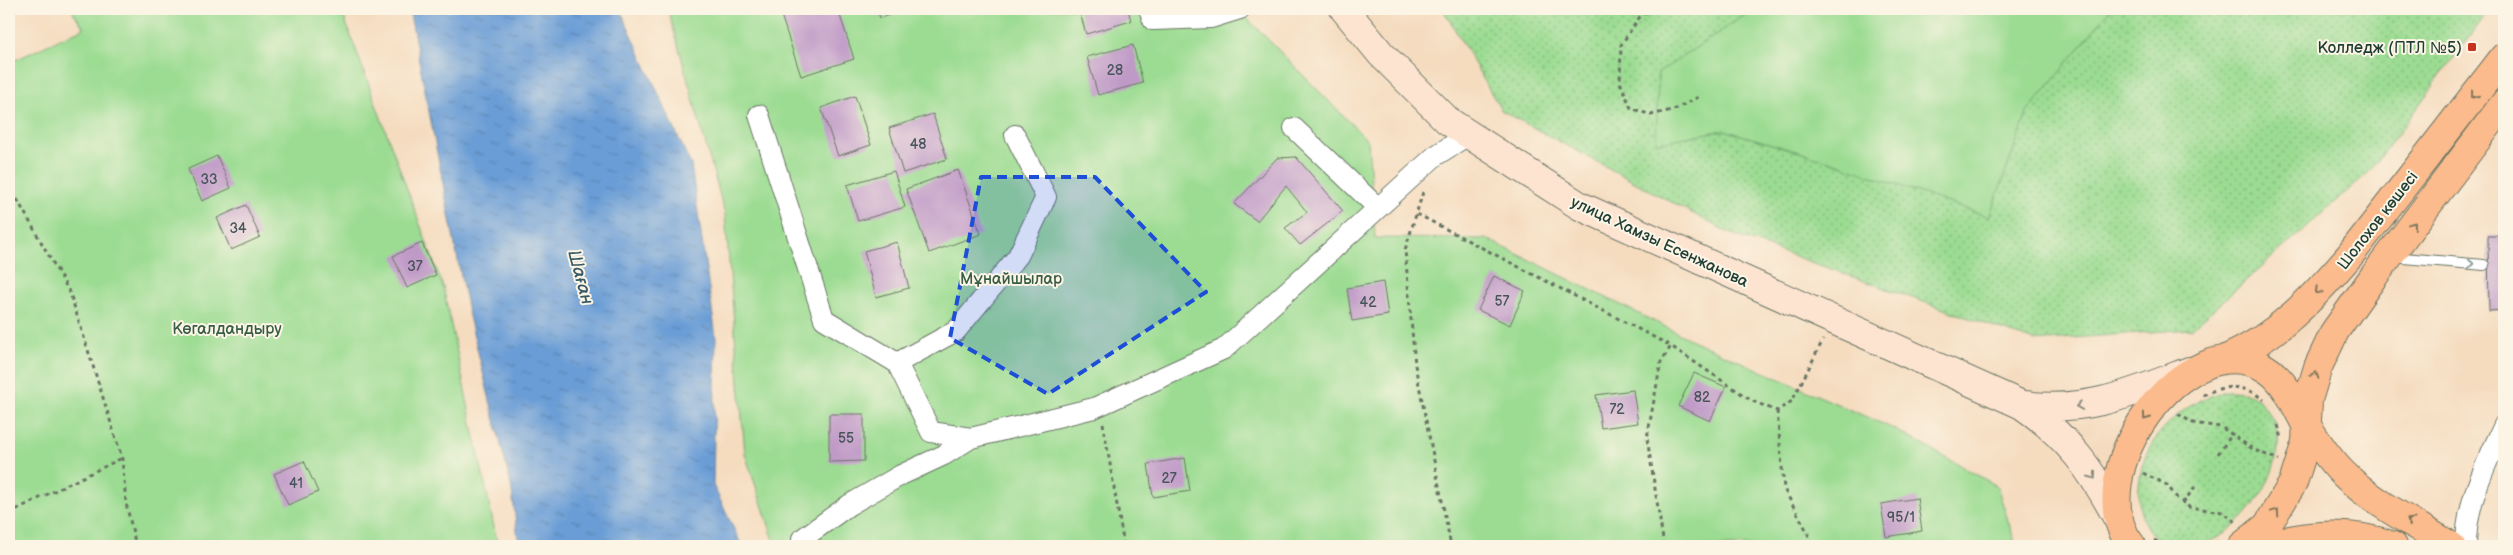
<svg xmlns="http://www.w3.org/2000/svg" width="2513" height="555" viewBox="0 0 2513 555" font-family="'Balsamiq Sans',sans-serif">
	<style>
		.grass { fill: url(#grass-dots); stroke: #5d8c63 }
		.garden { fill: #9bdc92; stroke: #5d8c63 }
		.water { fill: url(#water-ripples); stroke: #446d85 }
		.building { fill: #bf9ac7 }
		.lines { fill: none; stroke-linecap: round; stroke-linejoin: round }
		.lane-casing { stroke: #6a7565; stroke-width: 12 }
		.street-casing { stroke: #6a7565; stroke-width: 22 }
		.secondary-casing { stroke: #6a7565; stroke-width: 30 }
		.primary-casing { stroke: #6a7565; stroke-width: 30 }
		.highway-casing { stroke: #6a7565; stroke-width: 30 }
		.path { stroke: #6a7565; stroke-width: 3; stroke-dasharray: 4 4; stroke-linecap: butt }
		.lane { stroke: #fff; stroke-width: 10 }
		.street { stroke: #fff; stroke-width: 20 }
		.secondary { stroke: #fde4d1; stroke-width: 28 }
		.primary { stroke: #fbbb8c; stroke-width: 28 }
		.highway { stroke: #fbbb8c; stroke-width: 28 }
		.oneway { stroke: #82765c }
		.oneway2 { stroke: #8f9e9a }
		.oneway3 { stroke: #8e9082 }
		.marked { fill: #1d4ed8; fill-opacity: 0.2; stroke: #1d4ed8; stroke-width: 4; stroke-dasharray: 10 6; stroke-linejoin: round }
		.poi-dot { fill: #c8321e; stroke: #fcf5e5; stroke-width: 2 }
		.labels { text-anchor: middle; stroke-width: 4; stroke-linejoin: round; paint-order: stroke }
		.number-label { font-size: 14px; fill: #475459 }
		.poi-label { font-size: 16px; fill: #1f3d34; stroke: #fcf5e5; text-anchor: end }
		.street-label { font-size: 16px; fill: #1f3d34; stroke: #fcf5e5 }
		.park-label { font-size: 16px; fill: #385d47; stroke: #fcf5e5 }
		.water-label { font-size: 18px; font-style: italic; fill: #365a65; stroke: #fcf5e5 }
	</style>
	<defs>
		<pattern id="grass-dots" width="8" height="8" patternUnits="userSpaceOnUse" patternTransform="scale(1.25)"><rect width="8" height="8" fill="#9bdc92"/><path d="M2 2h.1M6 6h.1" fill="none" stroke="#7eb478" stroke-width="1.8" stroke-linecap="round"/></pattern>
		<pattern id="water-ripples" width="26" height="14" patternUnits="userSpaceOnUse" patternTransform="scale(1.25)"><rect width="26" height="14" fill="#6a9dd6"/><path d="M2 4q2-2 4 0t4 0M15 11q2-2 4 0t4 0" fill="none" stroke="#5781ae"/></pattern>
	</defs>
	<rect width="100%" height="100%" fill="#fcf5e5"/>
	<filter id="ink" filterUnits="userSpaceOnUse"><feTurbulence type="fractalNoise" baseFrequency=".02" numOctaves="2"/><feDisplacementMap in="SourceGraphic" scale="10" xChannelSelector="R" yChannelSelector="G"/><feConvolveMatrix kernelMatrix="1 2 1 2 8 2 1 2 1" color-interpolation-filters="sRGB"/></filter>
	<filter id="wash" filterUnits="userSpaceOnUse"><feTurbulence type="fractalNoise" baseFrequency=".0096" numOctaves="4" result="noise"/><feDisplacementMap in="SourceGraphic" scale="20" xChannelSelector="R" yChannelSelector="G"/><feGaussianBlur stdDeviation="1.12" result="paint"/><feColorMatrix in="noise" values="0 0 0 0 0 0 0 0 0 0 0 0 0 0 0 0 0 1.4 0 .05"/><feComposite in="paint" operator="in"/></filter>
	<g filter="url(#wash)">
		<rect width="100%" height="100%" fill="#f5dcbf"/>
		<path class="grass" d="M1443,9H2490L2370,171L2191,329L2034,341L1729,233L1501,110Z
			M2227,391C2244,391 2256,394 2266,409C2272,416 2277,426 2278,436C2282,478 2235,545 2191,545C2180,546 2168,546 2158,539C2132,521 2136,476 2148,451C2164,420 2194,399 2227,391Z"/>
		<path class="garden" d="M71,9H341L443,287L498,546H9V63L84,28Z
			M668,9H1238L1368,141L1375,238L1487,239L1696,342L1894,429L1997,486L2016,546H776L745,454L725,214Z
			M1754,9H2111L2028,111L1989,217L1823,159L1724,130L1656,143L1658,73Z"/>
		<path class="water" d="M409,9H620L691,165L716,337L713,485L742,546H519L511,485L468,312Z"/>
		<g id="blocks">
			<path class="building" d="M779,9H838L854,59L801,76Z
				M877,9H908L880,18Z
				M1079,9H1128L1131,21L1086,34Z
				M1133,45L1143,83L1098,95L1087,57Z
				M855,96L871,145L838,156L821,108Z
				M933,114L947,159L903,173L889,128Z
				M217,156L231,188L202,201L188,169Z
				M1296,157L1343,211L1300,245L1285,228L1307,212L1286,186L1257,221L1234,204L1277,158Z
				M958,170L981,234L929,253L906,189Z
				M894,171L905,207L858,221L847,185Z
				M246,205L260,237L231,250L217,218Z
				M2488,236H2504V310L2489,311Z
				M897,242L909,288L876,297L864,251Z
				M422,243L436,275L407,288L393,256Z
				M1494,276L1525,291L1510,325L1478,310Z
				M1383,282L1388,315L1352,321L1347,288Z
				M1694,373L1726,387L1710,421L1678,406Z
				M1633,390L1638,423L1601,428L1596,395Z
				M829,414H864V461L829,462Z
				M1185,458L1190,491L1153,497L1148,464Z
				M304,461L318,492L288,505L274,474Z
				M1917,498L1922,531L1886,537L1881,504Z"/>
		</g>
	</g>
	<g filter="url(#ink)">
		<use href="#blocks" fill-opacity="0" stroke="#6a7565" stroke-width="1"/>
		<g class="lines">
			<defs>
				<path id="lane" d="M2392,257L2484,265"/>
				<path id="street" d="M1149,9L1153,20L1211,18L1240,9
					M759,115L824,319L897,363L931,432L971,438L1094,408L1224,349L1435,156L1468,135
					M1294,128L1378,208
					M897,363L956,331L1018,256L1046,197L1015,135
					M803,546L802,539L849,505L901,475L944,455L971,438
					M2466,546C2466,502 2486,464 2504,425"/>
				<path id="secondary" d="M1344,9L1381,54L1448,121L1580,206L2022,405C2069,437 2092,471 2119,521
					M2024,405C2087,413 2132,393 2189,371"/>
				<path id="primary" d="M2305,423C2318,442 2330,462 2348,478C2377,505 2417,525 2451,546
					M2264,546C2307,534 2351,530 2393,546"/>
				<path id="highway" d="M2226,359C2277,337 2314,297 2350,255L2504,57
					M2132,546C2076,478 2184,321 2265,368C2285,380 2294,403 2305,423
					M2242,546L2267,526L2293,483L2306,442L2308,400L2318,367L2335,331L2374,276L2504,104"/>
			</defs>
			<use href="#lane" class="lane-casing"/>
			<use href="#street" class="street-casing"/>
			<use href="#secondary" class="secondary-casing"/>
			<use href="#primary" class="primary-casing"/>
			<use href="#highway" class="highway-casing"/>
			<path class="path" d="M1654,9L1641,15L1621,45L1620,82L1631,108L1651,115L1676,109L1702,95
				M9,185L70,293L122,458L126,503L136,546
				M1423,192L1405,250L1415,365L1451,546
				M1417,214L1671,346
				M2203,395C2226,384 2244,384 2264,400
				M1777,411L1784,489L1808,533L1810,546
				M2178,414L2193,423L2221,427L2254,450L2279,460
				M1103,423L1124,546
				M2278,425L2282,438
				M2218,454L2233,433
				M2143,473L2167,485L2177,498L2189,507L2222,512L2236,522
				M2183,503L2197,484
				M9,513L122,458
				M2154,540L2166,546
				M766,546L784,543
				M1664,546L1647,438L1661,362L1671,346L1752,401L1777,411L1792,401L1823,340
				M2207,546L2221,540"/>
			<use href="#lane" class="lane"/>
			<use href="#street" class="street"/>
			<use href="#secondary" class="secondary"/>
			<use href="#primary" class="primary"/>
			<use href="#highway" class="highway"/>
		</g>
		<defs><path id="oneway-chevron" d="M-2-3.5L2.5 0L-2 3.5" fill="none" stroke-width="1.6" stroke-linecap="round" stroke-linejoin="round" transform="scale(1.25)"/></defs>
		<g class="oneway">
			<use href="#oneway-chevron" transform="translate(2474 95) rotate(128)"/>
			<use href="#oneway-chevron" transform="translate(2413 225) rotate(-53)"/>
			<use href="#oneway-chevron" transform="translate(2318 291) rotate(135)"/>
			<use href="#oneway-chevron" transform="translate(2315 375) rotate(-72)"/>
			<use href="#oneway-chevron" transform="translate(2146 417) rotate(126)"/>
			<use href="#oneway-chevron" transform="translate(2276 512) rotate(-56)"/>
			<use href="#oneway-chevron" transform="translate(2410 521) rotate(-148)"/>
		</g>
		<use class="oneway2" href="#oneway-chevron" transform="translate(2471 264) rotate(5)"/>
		<g class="oneway3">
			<use href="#oneway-chevron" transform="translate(2079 406) rotate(171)"/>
			<use href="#oneway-chevron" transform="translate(2093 476) rotate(54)"/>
		</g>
	</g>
	<path class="marked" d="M981,177H1095L1206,292L1048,394L950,338Z"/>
	<rect class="poi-dot" x="2467" y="42" width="10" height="10" rx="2.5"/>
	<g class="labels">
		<g class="number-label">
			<text x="1115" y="75">28</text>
			<text x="918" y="149">48</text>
			<text x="209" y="184">33</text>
			<text x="238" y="233">34</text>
			<text x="415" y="271">37</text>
			<text x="1502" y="306">57</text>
			<text x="1368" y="307">42</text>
			<text x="1702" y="402">82</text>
			<text x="1617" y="414">72</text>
			<text x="846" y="443">55</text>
			<text x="1169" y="483">27</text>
			<text x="296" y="488">41</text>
			<text x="1901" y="522">95/1</text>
		</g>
		<g class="poi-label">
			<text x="2462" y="53">Колледж (ПТЛ №5)</text>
		</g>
		<g class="street-label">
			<text transform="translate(2377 220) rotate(-52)" y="6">Шолохов көшесі</text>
			<text transform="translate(1660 241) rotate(25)" y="6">улица Хамзы Есенжанова</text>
		</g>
		<g class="park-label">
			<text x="1011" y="284">Мұнайшылар</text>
			<text x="227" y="334">Көгалдандыру</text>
		</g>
		<g class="water-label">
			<text transform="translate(581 277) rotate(75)" y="6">Шаған</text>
		</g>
	</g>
	<rect width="2513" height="555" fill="none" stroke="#fcf5e5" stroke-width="30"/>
</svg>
